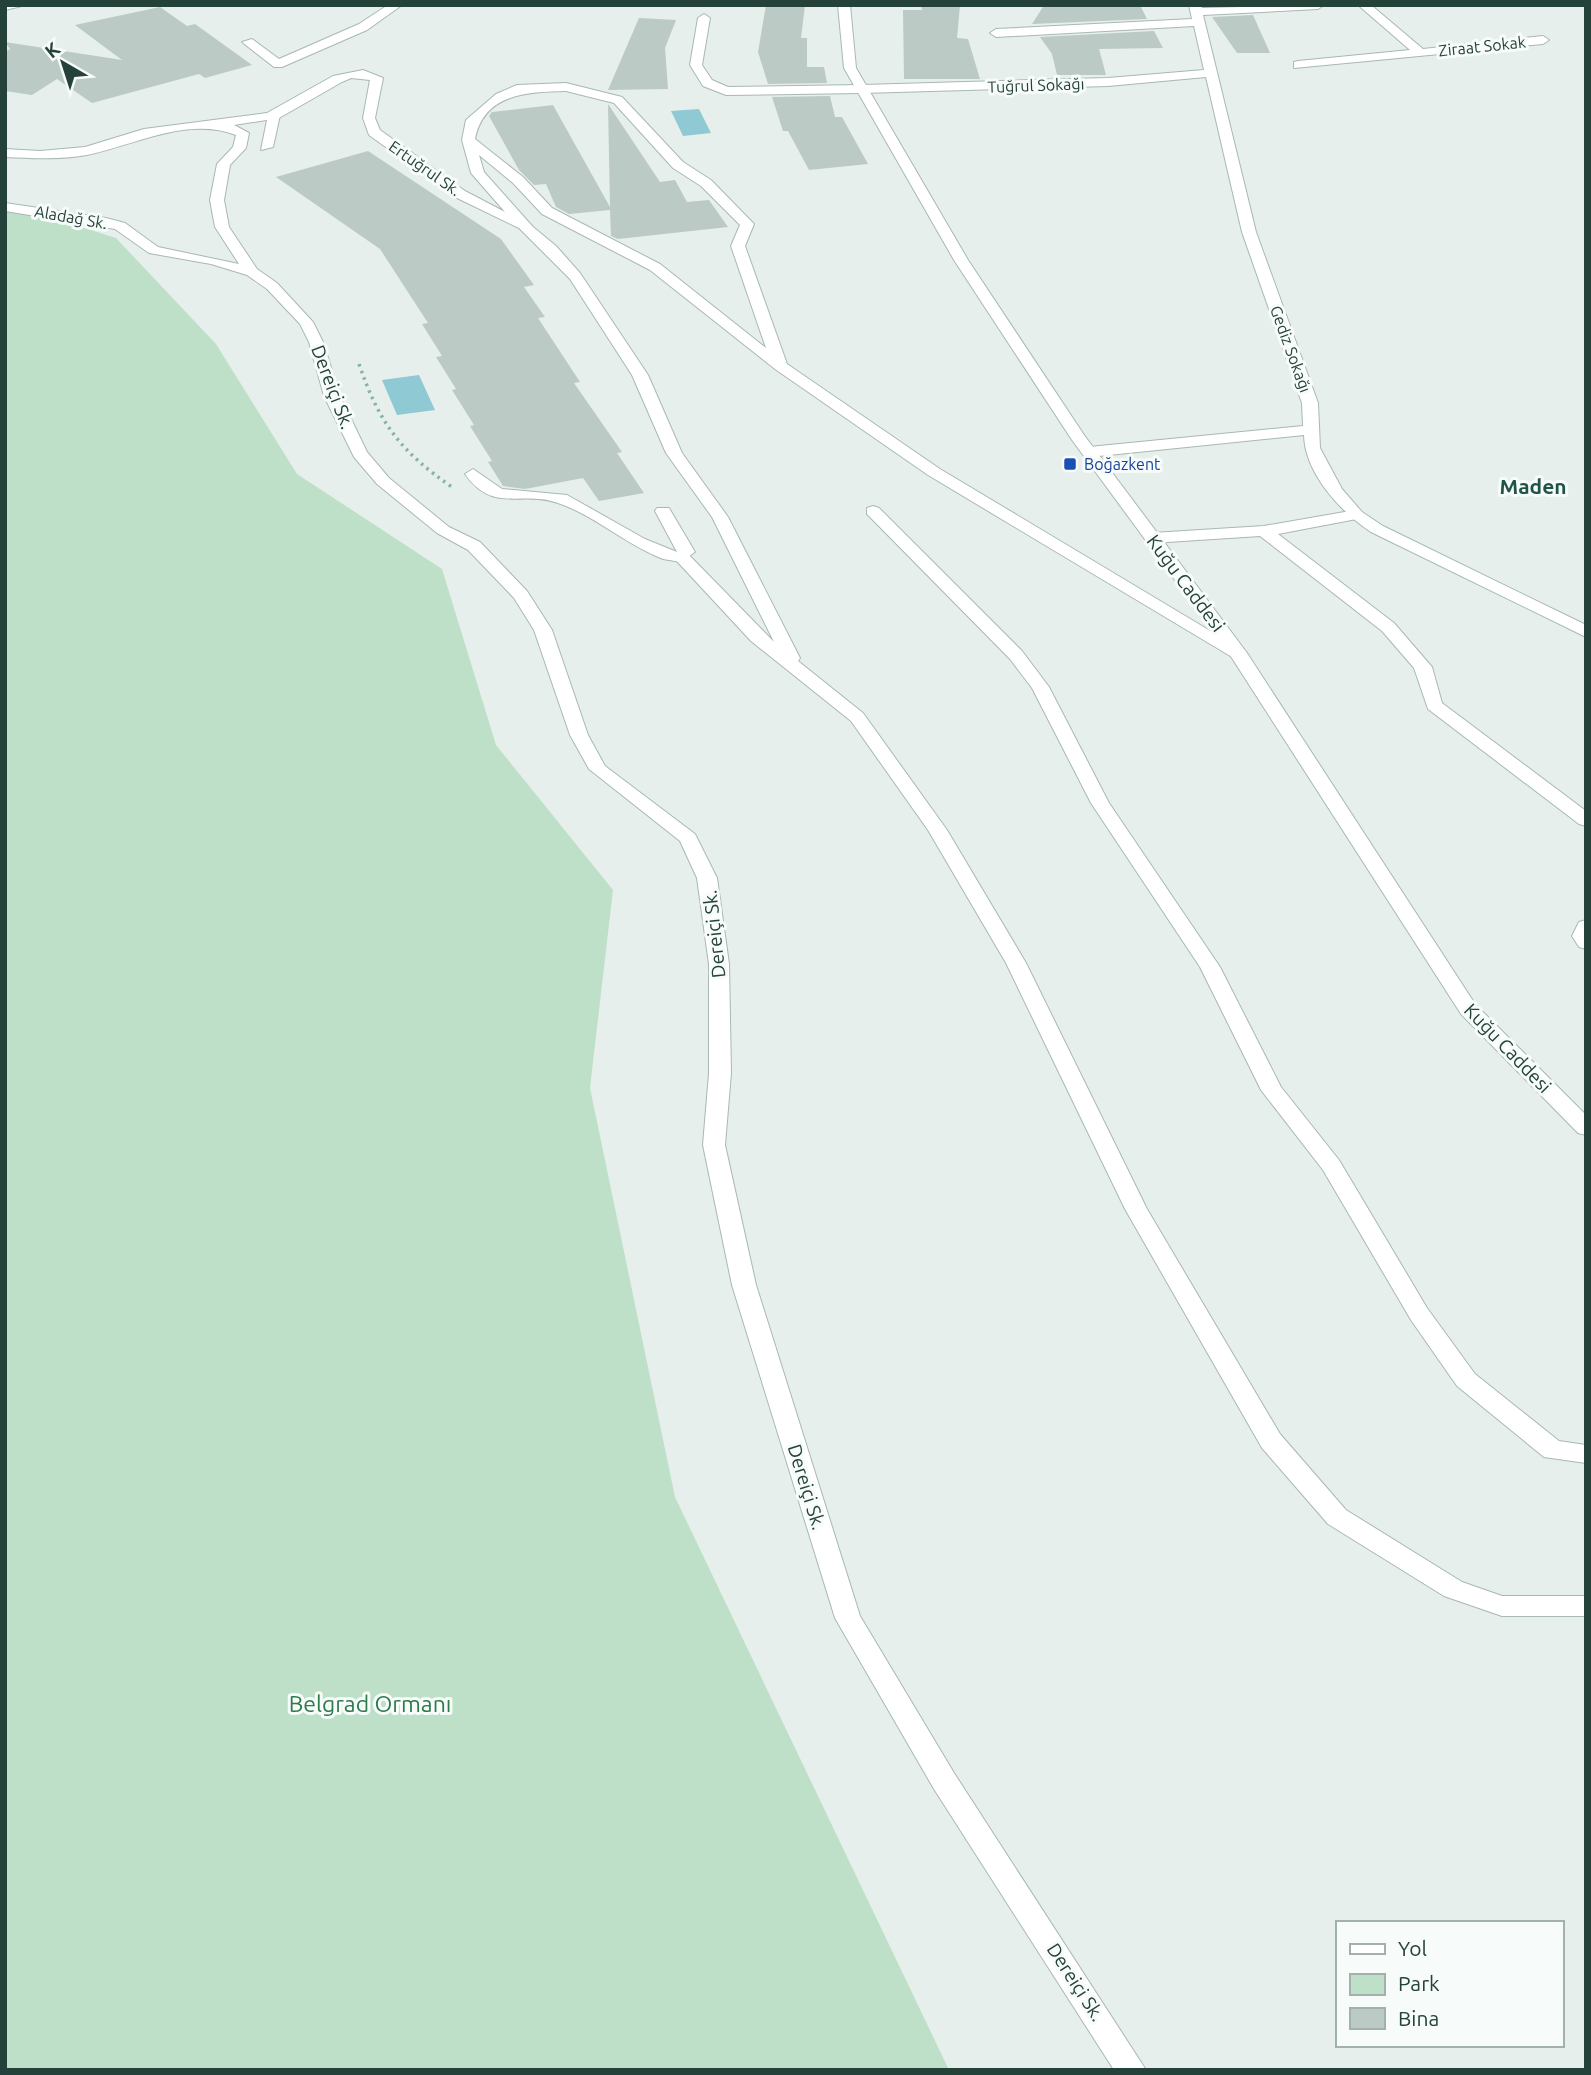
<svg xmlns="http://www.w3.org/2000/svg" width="1591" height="2075" viewBox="0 0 1591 2075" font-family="Ubuntu,sans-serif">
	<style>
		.green { fill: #bfe0c8 }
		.water { fill: #8ec9d4 }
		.building { fill: #bbcac4 }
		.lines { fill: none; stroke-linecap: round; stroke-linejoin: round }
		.service-casing { stroke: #a8b8b2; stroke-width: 2 }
		.minor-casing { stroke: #a8b8b2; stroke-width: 2 }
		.tertiary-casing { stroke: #a8b8b2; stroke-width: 2 }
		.path { stroke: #86b3a5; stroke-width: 3.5; stroke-dasharray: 2.5 4.5; stroke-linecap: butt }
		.service { fill: #fff; fill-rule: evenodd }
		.minor { fill: #fff; fill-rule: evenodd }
		.tertiary { fill: #fff; fill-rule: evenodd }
		.transit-dot { fill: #1a4fb4; stroke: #f7fbf9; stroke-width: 2.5 }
		.labels { text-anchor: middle; stroke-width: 6; stroke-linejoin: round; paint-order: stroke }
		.far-street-label { font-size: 16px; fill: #24423a; stroke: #f7fbf9 }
		.far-transit-label { font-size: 16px; fill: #164399; stroke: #f7fbf9; text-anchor: start }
		.street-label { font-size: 19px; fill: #24423a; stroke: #f7fbf9 }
		.far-district-label { font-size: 21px; font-weight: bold; fill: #1f5548; stroke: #f7fbf9 }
		.near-park-label { font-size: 23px; fill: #2d7a4b; stroke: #f7fbf9 }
	</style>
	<rect width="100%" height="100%" fill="#e6efeb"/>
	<path class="green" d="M5,203L116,238L216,344L297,474L442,569L496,745L613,890L590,1088L675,1497L949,2070H5Z"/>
	<path class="water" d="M699,109L711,133L683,136L671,111Z
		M419,375L435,410L397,415L382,380Z"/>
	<path class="building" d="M766,5H805L801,38H807V67H824L827,83L768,84L758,52Z
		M921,5H960L957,38L968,39L980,79H904L903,10H922Z
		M1076,5H1140L1147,19L1032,24L1043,7Z
		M160,7L187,26L195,24L252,65L205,78L199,74L92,103L57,79L32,95L5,91V52L10,49L5,42L122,60L75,25Z
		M1253,15L1270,53H1237L1212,17Z
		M639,18L676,20L665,48L668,89L608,90Z
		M1154,31L1163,48L1099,49L1106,75H1057L1052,54L1040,37Z
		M830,96L835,117H842L868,164L809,170L788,131H783L772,97Z
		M608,104L660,182L675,180L687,202L709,200L728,227L618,239L611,236L610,210L569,214L556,207L546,184L534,185L519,170L489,116L492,112L553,105L610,207Z
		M368,151L501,239L534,285L524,287L545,317L538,318L580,382L574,383L622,452L617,453L644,493L599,501L583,478L525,489L503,486L488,462L492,461L470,426L474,425L452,390L456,389L436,357L442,356L422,324L428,323L380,249L276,177Z"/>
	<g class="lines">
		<defs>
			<path id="service" d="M704,14L710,18L702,65L712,80L728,87L862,85L868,89L862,93L726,95L703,86L690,65L698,18Z
				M274,111L280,115L273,147L261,150L268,115Z
				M473,469L502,489L567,495L645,539L677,552L655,511L657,508H669L695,552L681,562L663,559C626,545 596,516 558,503C522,490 493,514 465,474Z
				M1356,510L1362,512V518L1278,534L1394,623L1432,667L1442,703L1586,811V826L1579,824L1428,709L1414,668L1382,631L1260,536L1152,543L1144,538L1152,533L1264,526Z
				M1586,920V949L1579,947L1572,936L1579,922Z"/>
			<path id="minor" d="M5,5H26L5,10Z
				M388,5H402L367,30L282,67H274L242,42L252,39L279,59L359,24Z
				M1189,5H1201L1202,8L1324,5L1318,9L1203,15L1256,232L1318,403L1320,448L1342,489L1362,512L1383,526L1586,625V637L1371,532C1341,512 1305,474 1304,435L1089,457L1081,452L1089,447L1303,426L1302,403L1242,232L1206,77L1108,86L862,93L856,89L862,85L1108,78L1204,70L1194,26L996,37L990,33L996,29L1192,19Z
				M1358,5H1371L1423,49L1543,36L1549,40L1543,44L1294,68V62L1298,61L1410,50Z
				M363,70L383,78L375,118L380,130L465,191L505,212L471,173L462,140L466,120L496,94L517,85L566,83L622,97L683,162L711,180L754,224L745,246L787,364L940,469L1247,653L1244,657H1232L928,475L775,369L650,270L542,214L513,183L479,155L484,172L533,227L556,246L580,273L648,375L682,453L728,517L800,658L798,661L863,713L947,830L1026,963L1147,1209L1280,1434L1346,1510L1462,1582L1502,1596H1586V1616H1502L1444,1596L1328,1524L1262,1448L1125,1209L1006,963L928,830L851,721L751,641L673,557L675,553H687L774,642L712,517L666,453L632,375L570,279L519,228L455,197L369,135L363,118L370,80L351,78L342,82L279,118L234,125L249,133L246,148L230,165L224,200L229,227L257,269L277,283L313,322L323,342L340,396L367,452L389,478L449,527L480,542L527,591L552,630L588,735L605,766L695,834L717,878L729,964L731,1073L725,1145L756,1285L860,1616L954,1773L1146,2070H1114L934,1789L835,1618L732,1285L703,1145L709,1073V964L697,878L680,841L589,769L570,735L534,630L514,598L468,550L437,533L377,484L354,457L324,396L309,342L300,324L267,289L247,275L211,264L149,253L115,229L5,211V203L106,218L125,223L158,247L239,264L215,227L210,200L217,164L233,147L236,135C188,116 135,145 87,155C60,160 32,158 5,157V149L40,151L85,147L144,129L267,113L333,76ZM566,91L614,103L673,168L701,186L740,225L731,246L766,348L660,264L552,208L523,177L475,139C484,93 528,92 566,91Z
				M873,506L879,508L1022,651L1049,687L1109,803L1220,967L1281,1087L1339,1160L1427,1308L1475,1374L1559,1441L1586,1445V1463L1544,1457L1457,1386L1411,1320L1323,1170L1261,1090L1200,967L1091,803L1032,688L1010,659L867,514V508Z"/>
			<path id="tertiary" d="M838,5H850L856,68L968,260L1084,435L1247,653L1475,1004L1586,1115V1135L1578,1133L1461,1014L1230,655L1072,440L954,260L844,68Z"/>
		</defs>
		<use href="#service" class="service-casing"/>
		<use href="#minor" class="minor-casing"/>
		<use href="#tertiary" class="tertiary-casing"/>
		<path class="path" d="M359,364C379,423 401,452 452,487"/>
		<use href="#service" class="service"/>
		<use href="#minor" class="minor"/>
		<use href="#tertiary" class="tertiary"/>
	</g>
	<rect class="transit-dot" x="1063" y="457" width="14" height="14" rx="3.5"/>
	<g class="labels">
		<g class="far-street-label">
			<text transform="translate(1482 46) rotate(-6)" y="6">Ziraat Sokak</text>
			<text transform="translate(1036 85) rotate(-2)" y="6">Tuğrul Sokağı</text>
			<text transform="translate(425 168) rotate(35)" y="6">Ertuğrul Sk.</text>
			<text transform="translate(71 217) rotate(10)" y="6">Aladağ Sk.</text>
			<text transform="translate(1291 349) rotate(70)" y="6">Gediz Sokağı</text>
		</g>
		<g class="far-transit-label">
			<text x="1084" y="470">Boğazkent</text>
		</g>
		<g class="street-label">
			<text transform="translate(333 387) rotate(69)" y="7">Dereiçi Sk.</text>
			<text transform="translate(1186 583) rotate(53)" y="7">Kuğu Caddesi</text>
			<text transform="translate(714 934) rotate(-96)" y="7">Dereiçi Sk.</text>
			<text transform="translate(1508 1048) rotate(46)" y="7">Kuğu Caddesi</text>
			<text transform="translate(807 1487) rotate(73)" y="7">Dereiçi Sk.</text>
			<text transform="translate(1076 1982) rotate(57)" y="7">Dereiçi Sk.</text>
		</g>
		<g class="far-district-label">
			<text x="1533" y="494">Maden</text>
		</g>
		<g class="near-park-label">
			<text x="370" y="1712">Belgrad Ormanı</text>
		</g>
	</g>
	<rect width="1591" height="2075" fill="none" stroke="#24423a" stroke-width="14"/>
	<rect x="1336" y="1921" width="228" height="126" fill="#f7fbf9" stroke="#a3b1ad" stroke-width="2"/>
	<rect x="1350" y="1944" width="35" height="10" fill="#ffffff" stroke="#a3b1ad" stroke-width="2"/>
	<text x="1398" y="1956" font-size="21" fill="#24423a">Yol</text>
	<rect x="1350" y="1974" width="35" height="21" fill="#bfe0c8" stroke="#a3b1ad" stroke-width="2"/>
	<text x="1398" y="1991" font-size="21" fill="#24423a">Park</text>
	<rect x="1350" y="2008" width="35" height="21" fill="#bbcac4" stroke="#a3b1ad" stroke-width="2"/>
	<text x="1398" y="2026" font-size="21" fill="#24423a">Bina</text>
	<g transform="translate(63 63) rotate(321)" stroke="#f7fbf9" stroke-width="5" paint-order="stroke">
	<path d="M0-5L12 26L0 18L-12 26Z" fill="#24423a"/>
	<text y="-10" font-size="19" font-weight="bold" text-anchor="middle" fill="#24423a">K</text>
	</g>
</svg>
